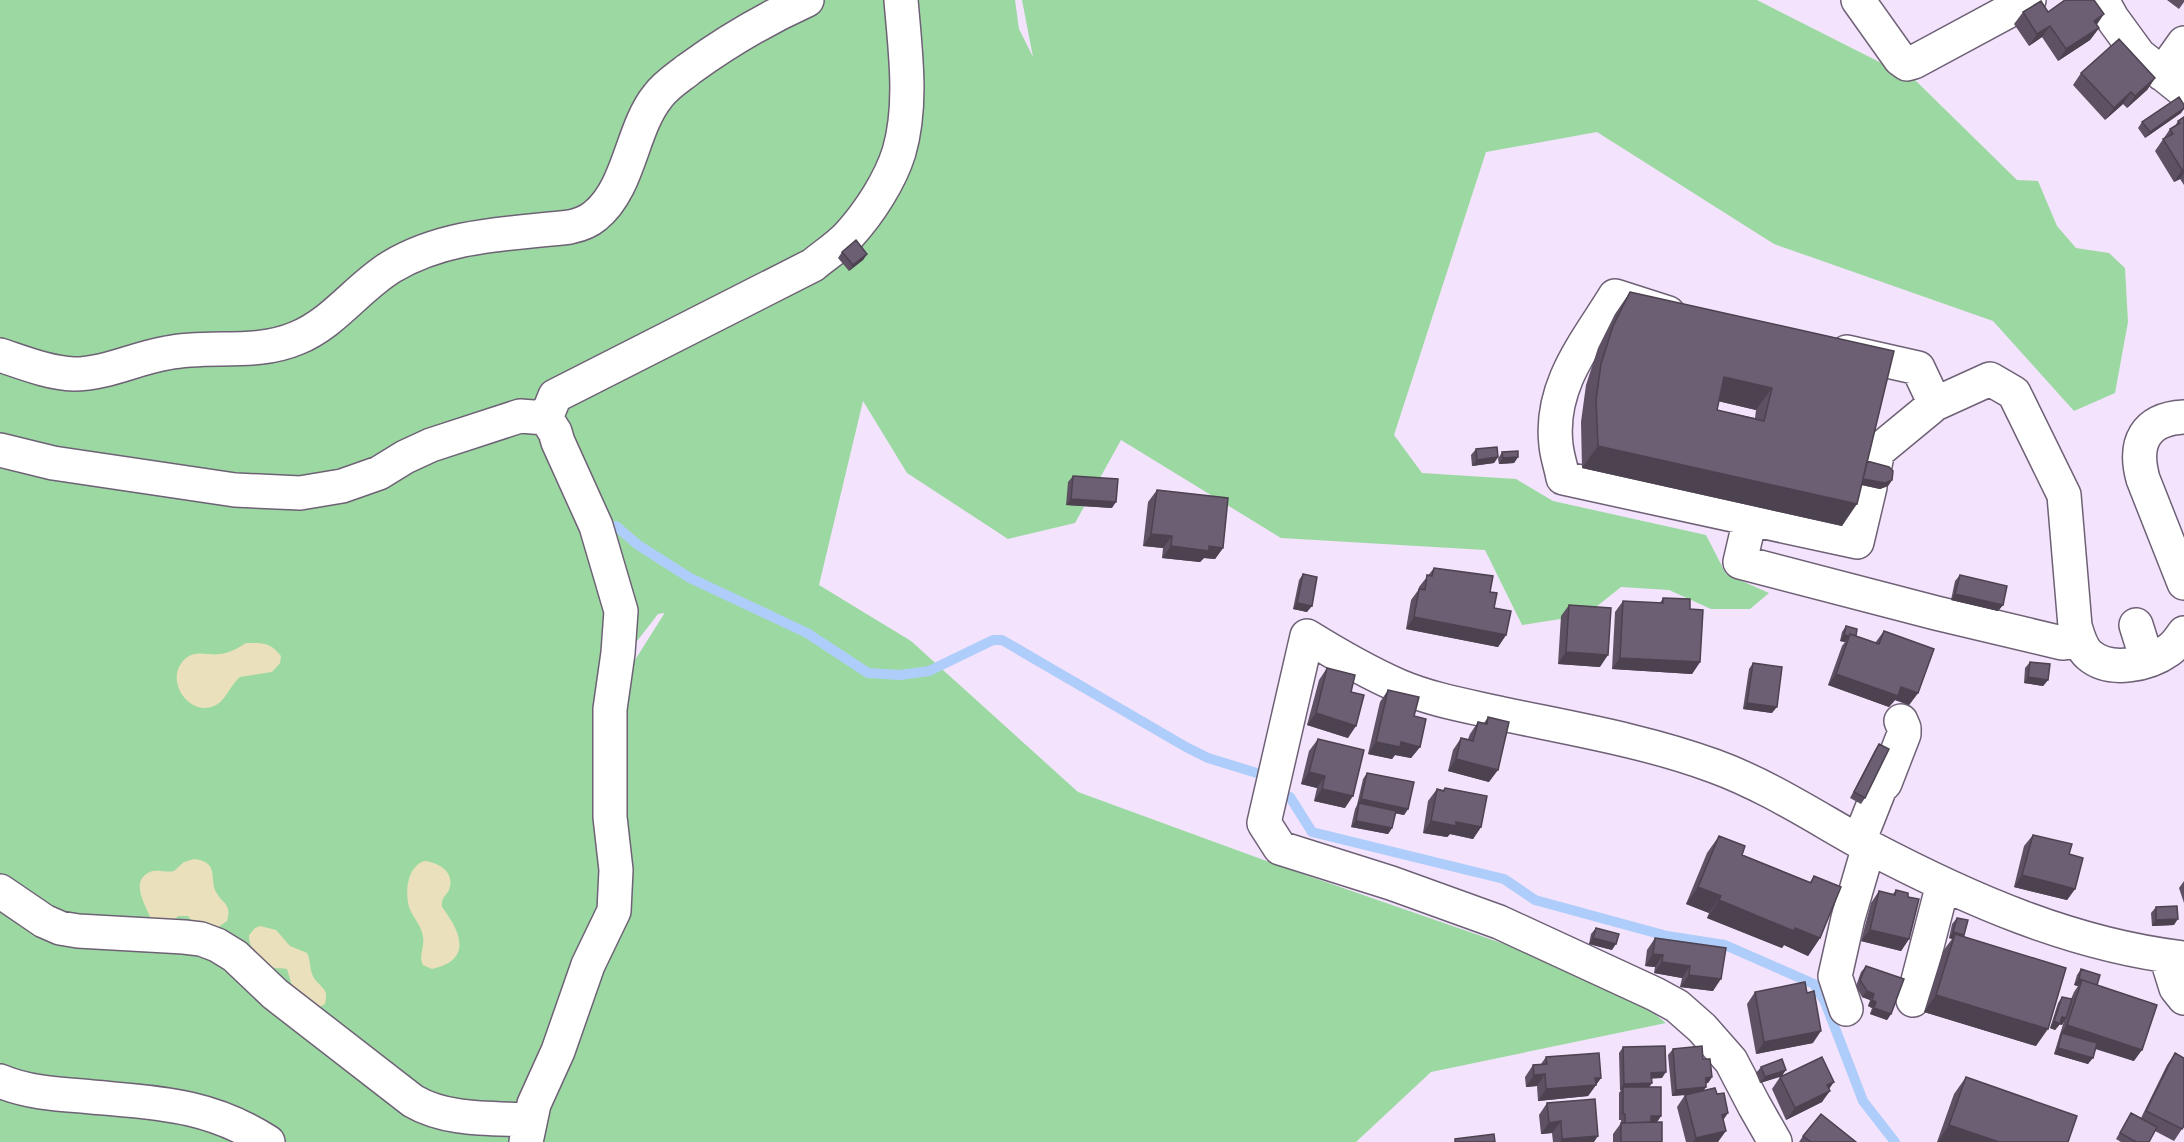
<svg xmlns="http://www.w3.org/2000/svg" width="2184" height="1142" viewBox="0 0 2184 1142" font-family="'Noto Sans',sans-serif">
	<style>
		.green { fill: #9cd9a2; fill-rule: evenodd }
		.sand { fill: #eae0bb }
		.lines { fill: none; stroke-linecap: round; stroke-linejoin: round }
		.stream { stroke: #afcdfa; stroke-width: 10 }
		.minor-casing { stroke: #6e6176; stroke-width: 36 }
		.minor { stroke: #fff; stroke-width: 33 }
		.wall { fill: #5d5163; fill-rule: evenodd }
		.shaded-wall { fill: #4c4250 }
		.building { fill: #6c5e73; stroke: #4c4250; stroke-width: 1.5; fill-rule: evenodd }
	</style>
	<rect width="100%" height="100%" fill="#f3e3fc"/>
	<path class="green" d="M0,0H1015L1019,29L1033,57L1022,0H1757L1915,80L2017,180L2038,181L2057,226L2076,248L2109,253L2125,268L2128,322L2115,393L2074,411L1993,321L1774,244L1597,132L1486,152L1394,435L1422,473L1516,479L1553,501L1706,535L1726,574L1769,593L1750,609H1711L1669,590L1621,587L1586,615L1522,625L1485,550L1281,538L1121,440L1075,523L1008,539L907,473L863,401L819,585L911,641L1078,792L1294,871L1614,982L1666,1023L1431,1072L1356,1142H0ZM664,613V614L635,660L634,645L658,614Z"/>
	<path class="sand" d="M246,643C263,643 270,642 281,656L280,663L272,672L240,677C231,684 226,700 216,705C189,719 163,679 185,659C196,649 208,656 220,654C230,653 238,648 246,643Z
		M194,859C220,862 209,879 216,892C223,905 232,903 227,921L217,928L195,925L188,916H178L174,921L151,919C146,906 129,881 150,872C157,869 166,873 174,871L184,862Z
		M424,861C438,862 456,872 449,890C445,897 441,898 442,907C461,932 473,960 432,969L423,965C418,955 425,948 423,937C422,926 413,918 409,907C405,892 407,867 424,861Z
		M260,926L276,930L290,946L307,953C311,960 309,970 314,978C321,989 329,987 325,1004L316,1009L294,992L287,969C283,968 277,969 272,967C261,962 248,948 249,935L255,928Z"/>
	<g class="lines">
		<path class="stream" d="M616,526L638,545L690,578L807,633L868,673L900,675L929,671L993,640H1002L1186,747L1208,758L1257,773
			M1290,797L1312,832L1504,879L1535,900L1667,936L1725,945L1814,984L1825,1002L1863,1101L1895,1142"/>
		<defs>
			<path id="minor" d="M1858,0L1900,59L1907,64L1914,62L2029,0
				M2102,0L2112,18L2139,55L2184,91
				M2162,74L2184,43
				M1668,313L1615,296C1586,343 1549,386 1556,445C1557,456 1561,467 1563,478L1857,542L1870,487
				M1847,352L1918,368L1935,404L1878,451L1874,470
				M0,355C24,363 49,373 74,374C106,374 136,358 167,353C210,344 255,356 297,338C334,323 357,288 391,267C446,234 509,234 570,227C579,225 588,222 595,216C630,188 631,129 658,96C666,85 679,77 689,69C726,42 765,19 807,0
				M1935,404L1990,379L2014,393L2064,495L2075,626C2078,636 2081,648 2089,655C2110,673 2148,665 2169,650C2175,646 2180,639 2184,633
				M2184,417C2145,419 2133,443 2143,479L2184,583
				M546,418L555,396L813,265C825,255 839,246 849,235C869,213 890,181 899,152C913,104 905,49 901,0
				M0,450L53,463L235,490L300,493L342,486L379,473L405,457L431,445L520,416L546,418
				M1750,519L1740,562L1936,613L2062,643L2080,641
				M2136,625L2147,660
				M1859,841L1880,788L1885,783L1904,734V728L1901,721
				M0,891L44,921L60,928L78,931L184,937L201,939L217,945L235,956L275,994L413,1101C447,1121 491,1118 530,1120
				M2166,956L2176,988L2184,998
				M1913,1000L1943,884
				M1846,1009L1835,976L1848,918L1869,846
				M0,1081C26,1092 54,1094 82,1096C152,1103 206,1102 268,1142
				M526,1142L534,1104L558,1051L588,965L614,911L616,870L610,817V709L618,653L621,611L596,526L558,442L555,432L546,418
				M1775,1142L1754,1105L1731,1061L1702,1028L1677,1006L1655,994L1499,922L1391,883L1280,848L1264,823L1307,636C1336,654 1367,672 1399,686C1432,700 1468,706 1503,714C1574,729 1646,741 1714,766C1769,786 1818,819 1869,847C1968,899 2072,945 2184,958"/>
		</defs>
		<use href="#minor" class="minor-casing"/>
		<use href="#minor" class="minor"/>
	</g>
	<path class="wall" d="M2167,0H2184V2L2179,9Z
		M2023,12H2048L2096,25L2099,28L2090,40L2058,61L2042,37L2029,46L2014,24Z
		M2081,73L2155,78L2147,90L2127,108L2123,104L2105,120L2073,85Z
		M2184,105V109L2181,113L2145,138L2138,128L2142,122Z
		M2184,117V185L2180,179L2174,182L2155,151L2170,129L2175,126L2178,121Z
		M842,252L867,254L863,260L849,271L838,258Z
		M1630,292L1894,351L1867,461L1892,480L1888,486L1880,489L1861,485L1842,526L1582,468L1581,422L1586,385L1598,348L1615,314ZM1718,401L1756,410L1755,418L1717,410Z
		M1476,449L1498,457L1494,463L1472,466L1471,455Z
		M1502,452L1518,457L1514,463L1499,464L1498,459Z
		M1073,476L1112,508L1066,505L1068,482Z
		M1157,490L1223,548L1215,559L1204,558L1200,562L1162,558L1163,548L1143,546L1148,502Z
		M1434,568L1490,592L1494,608L1506,635L1498,647L1406,629L1411,600L1419,589V587Z
		M1303,574L1307,612L1293,609L1299,580Z
		M1960,575L2003,605L1998,611L1951,600L1955,581Z
		M1663,598L1690,609L1700,662L1692,674L1612,669L1615,612L1623,601L1660,603Z
		M1569,605L1600,667L1558,664L1561,616Z
		M1846,626L1856,636L1875,643L1884,631L1918,693L1909,705L1895,700L1889,707L1828,685L1842,646L1845,642L1840,641L1842,632Z
		M2030,662L2048,680L2043,686L2024,683L2025,668Z
		M1753,663L1772,713L1743,709L1749,669Z
		M1327,668L1351,692L1348,738L1307,725L1319,680Z
		M1388,690L1414,716L1420,747L1411,758L1395,755L1392,759L1368,754L1380,702Z
		M1488,717L1489,782L1448,771L1453,750L1461,738L1468,739L1470,734L1478,722L1484,723Z
		M1318,739L1345,808L1314,801L1317,788L1301,784L1309,751Z
		M1879,744L1865,798L1861,804L1850,798L1875,750Z
		M1367,773L1408,809L1404,815L1395,813L1392,828L1388,834L1351,827L1355,809L1357,805L1363,779Z
		M1445,788L1481,827L1473,839L1450,834L1447,837L1423,833L1428,801L1437,789L1443,790Z
		M2033,835L2069,854L2075,889L2067,900L2014,887L2024,846Z
		M1719,836L1742,855L1810,882L1814,876L1820,938L1808,956L1784,945L1782,948L1707,918L1709,913L1686,904L1707,853Z
		M2184,881V903L2179,888Z
		M1896,890L1909,939L1901,951L1861,941L1871,903L1879,891L1893,894Z
		M2156,907L2174,925L2152,926L2151,913Z
		M1957,918L1963,937L2036,1046L1924,1012L1943,951L1952,939L1949,938L1952,924Z
		M1596,928L1612,950L1589,944L1591,934Z
		M1655,938L1726,948L1713,991L1680,987L1682,978L1654,973L1655,967L1645,966L1647,950Z
		M1866,966L1891,1014L1887,1020L1870,1014L1872,1008L1868,1006L1870,1000L1862,997L1856,986L1861,972Z
		M2081,969L2097,985L2134,1061L2095,1049L2088,1064L2054,1054L2064,1021L2062,1025L2060,1024L2055,1030L2050,1028L2058,1003L2062,997L2071,999L2074,992L2078,986L2074,985L2077,975Z
		M1755,992L1813,1043L1756,1054L1747,1004Z
		M1623,1047L1662,1078H1652L1649,1087L1661,1116L1657,1122L1662,1142H1613V1134L1621,1123V1120H1619V1093L1621,1090H1620L1619,1053Z
		M1673,1049L1703,1059L1712,1077L1708,1083H1706V1087L1704,1090L1723,1121L1718,1142H1686L1677,1107L1685,1095H1688L1672,1096L1668,1055Z
		M2175,1053L2182,1129L2174,1141L2155,1131L2149,1142H2121L2116,1139L2131,1113L2141,1118L2167,1065Z
		M1546,1057L1601,1078L1588,1096L1538,1101L1537,1086L1526,1087L1525,1077L1533,1065L1541,1064Z
		M1761,1067L1782,1076L1760,1083L1756,1073Z
		M1780,1077L1829,1089L1822,1102L1786,1120L1772,1089Z
		M1966,1077L2068,1142H1937L1954,1094Z
		M1547,1103L1594,1142H1553L1552,1133L1541,1134L1539,1115Z
		M1803,1136L1856,1142H1799Z"/>
	<path class="shaded-wall" d="M2104,14L2096,26L2094,21Z
		M2050,26L2042,37L2029,46L2037,34Z
		M2099,28L2090,40L2058,61L2066,49Z
		M2155,78L2147,90L2127,108L2135,96Z
		M2131,92L2123,104L2105,120L2114,108Z
		M2184,108L2181,113L2145,138L2150,132Z
		M2182,170H2184V173L2180,179L2174,182Z
		M867,254L863,260L849,271L853,265Z
		M1724,377L1772,388L1756,410L1709,399Z
		M1598,446L1857,504L1842,526L1582,468Z
		M1498,457L1494,463L1472,466L1477,460Z
		M1518,457L1514,463L1499,464L1503,458Z
		M1857,477L1892,480L1888,486L1880,489L1853,483Z
		M1071,499L1116,502L1112,508L1066,505Z
		M1151,534L1172,536L1163,548L1143,546Z
		M1171,546H1209L1223,548L1215,559L1204,558L1200,562L1162,558Z
		M1955,594L2003,605L1998,611L1951,600Z
		M1297,603L1312,606L1307,612L1293,609Z
		M1414,617L1506,635L1498,647L1406,629Z
		M1844,635L1849,636L1845,642L1840,641Z
		M1566,652L1608,655L1600,667L1558,664Z
		M1620,658L1700,662L1692,674L1612,669Z
		M1836,674L1901,687L1918,693L1909,705L1895,700L1889,707L1828,685Z
		M2028,677L2048,680L2043,686L2024,683Z
		M1747,703L1777,707L1772,713L1743,709Z
		M1316,713L1356,726L1348,738L1307,725Z
		M1376,742H1401L1420,747L1411,758L1395,755L1392,759L1368,754Z
		M1456,759L1498,770L1489,782L1448,771Z
		M1309,772L1325,776L1317,788L1301,784Z
		M1322,789L1353,796L1345,808L1314,801Z
		M1361,799L1408,809L1404,815L1359,806V803L1357,805Z
		M1356,821L1392,828L1388,834L1351,827Z
		M1431,821L1456,822L1481,827L1473,839L1450,834L1447,837L1423,833Z
		M2022,875L2075,889L2067,900L2014,887Z
		M1698,887L1721,896L1709,913L1686,904Z
		M1719,900L1795,928L1820,938L1808,956L1784,945L1782,948L1707,918Z
		M2178,919L2174,925L2152,926L2156,920Z
		M1870,930L1909,939L1901,951L1861,941Z
		M1953,932L1964,935L1960,941L1955,934L1952,939L1949,938Z
		M1593,938L1616,944L1612,950L1589,944Z
		M1653,954L1663,955L1655,967L1645,966Z
		M1662,962L1690,966L1682,978L1654,973Z
		M1689,975L1721,979L1713,991L1680,987Z
		M2079,979L2097,985L2082,980L2078,986L2074,985Z
		M1867,991L1874,994L1870,1000L1862,997Z
		M1936,995L2048,1029L2036,1046L1924,1012Z
		M1872,1000L1876,1002L1872,1008L1868,1006Z
		M1874,1008L1891,1014L1887,1020L1870,1014Z
		M2062,1017L2066,1018L2062,1025L2060,1024L2055,1030L2050,1028L2054,1021Z
		M2067,1025L2142,1050L2134,1061L2061,1037L2062,1033L2059,1036Z
		M1821,1031L1813,1043L1756,1054L1764,1042Z
		M2058,1048L2093,1058L2088,1064L2054,1054Z
		M1786,1070L1782,1076L1760,1083L1765,1077Z
		M1666,1072L1662,1078L1647,1079L1651,1073Z
		M1545,1074L1537,1086L1526,1087L1534,1075Z
		M1712,1077L1708,1083L1701,1084L1706,1078Z
		M1595,1078H1601L1588,1096L1538,1101L1546,1089Z
		M1834,1082L1827,1092L1830,1091L1822,1102L1786,1120L1795,1108L1827,1085Z
		M1652,1083L1648,1089L1623,1087L1621,1090H1620L1624,1084Z
		M1706,1087L1702,1093L1672,1096L1676,1090Z
		M1728,1113L1720,1125L1722,1115Z
		M1651,1116H1661L1657,1122H1647Z
		M1561,1121L1552,1133L1541,1134L1549,1123Z
		M1949,1125L1999,1142H1938Z
		M1726,1131L1718,1142H1693L1696,1138Z
		M1598,1136L1594,1142H1560L1562,1139Z"/>
	<path class="building" d="M2065,0H2094L2104,14L2094,21L2099,28L2066,49L2050,26L2037,34L2023,12L2041,1L2048,12Z
		M2119,39L2155,78L2135,96L2131,92L2114,108L2081,73Z
		M2179,97L2184,105V108L2150,132L2142,122Z
		M2184,117V170H2182L2163,139L2173,134L2170,129L2180,123L2178,121Z
		M856,240L867,254L853,265L842,252Z
		M1630,292L1894,351L1857,504L1598,446L1596,400L1601,364L1613,326ZM1724,377L1772,388L1764,421L1717,410Z
		M1497,447L1498,457L1477,460L1476,449Z
		M1518,451V457L1503,458L1502,452Z
		M1867,461L1889,467L1893,471L1892,480L1885,483L1863,479Z
		M1073,476L1118,479L1116,502L1071,499Z
		M1157,490L1228,498L1223,548L1209,546V551L1171,546L1172,536L1151,534Z
		M1434,568L1493,576L1490,592L1497,593L1494,608L1511,611L1506,635L1414,617L1419,589L1425,590L1427,575L1432,576Z
		M1303,574L1317,577L1312,606L1297,603Z
		M1960,575L2007,586L2003,605L1955,594Z
		M1663,598L1690,599V609L1703,610L1700,662L1620,658L1623,601L1663,603Z
		M1569,605L1611,608L1608,655L1566,652Z
		M1846,626L1857,629L1856,636L1850,634L1849,636L1844,635Z
		M1884,631L1934,649L1918,693L1901,687L1898,696L1836,674L1850,634L1879,644Z
		M2030,662L2050,664L2048,680L2028,677Z
		M1753,663L1782,667L1777,707L1747,703Z
		M1327,668L1355,675L1351,692L1364,695L1356,726L1316,713Z
		M1388,690L1419,697L1414,716L1426,719L1420,747L1401,742L1400,747L1376,742Z
		M1488,717L1509,722L1498,770L1456,759L1461,738L1473,741L1478,722L1487,724Z
		M1318,739L1364,750L1353,796L1322,789L1325,776L1309,772Z
		M1879,744L1889,749L1865,798L1854,792Z
		M1367,773L1414,782L1408,809L1361,799Z
		M1445,788L1487,796L1481,827L1456,822V826L1431,821L1437,789L1444,791Z
		M1359,803L1396,811L1392,828L1356,821Z
		M2033,835L2072,844L2069,854L2083,858L2075,889L2022,875Z
		M1719,836L1745,846L1742,855L1811,883L1814,876L1841,887L1820,938L1795,928L1794,931L1719,900L1721,896L1698,887Z
		M1896,890L1908,893V897L1919,899L1909,939L1870,930L1879,891L1895,895Z
		M2177,906L2178,919L2156,920V907Z
		M1957,918L1968,920L1964,935L1953,932Z
		M1596,928L1619,934L1616,944L1593,938Z
		M1955,934L2066,968L2048,1029L1936,995Z
		M1655,938L1726,948L1721,979L1689,975L1690,966L1662,962L1663,955L1653,954Z
		M1866,966L1904,979L1891,1014L1874,1008L1876,1002L1872,1000L1874,994L1867,991L1860,980Z
		M2081,969L2100,975L2097,985L2079,979Z
		M2082,980L2157,1005L2142,1050L2067,1025Z
		M1805,982L1807,993L1814,991L1821,1031L1764,1042L1755,992Z
		M2062,997L2072,999L2066,1018L2062,1017L2060,1024L2054,1021Z
		M2062,1033L2097,1043L2093,1058L2058,1048Z
		M1665,1046L1666,1072L1651,1073L1652,1083L1624,1084L1623,1047Z
		M1702,1046L1703,1059H1710L1712,1077L1706,1078V1087L1676,1090L1673,1049Z
		M1599,1053L1601,1078H1595L1596,1085L1546,1089L1545,1074L1534,1075L1533,1065L1547,1064L1546,1057Z
		M2175,1053L2184,1058V1126L2182,1129L2146,1111Z
		M1822,1057L1834,1082L1827,1085L1830,1091L1795,1108L1780,1077Z
		M1782,1059L1786,1070L1765,1077L1761,1067Z
		M1966,1077L2077,1116L2068,1142H1999L1949,1125Z
		M1623,1087H1661V1116H1651V1122L1625,1123V1114H1623Z
		M1715,1088L1717,1094L1724,1093L1728,1113L1722,1115L1726,1131L1696,1138L1685,1095Z
		M1595,1099L1598,1136L1562,1139L1561,1121L1549,1123L1547,1103Z
		M2131,1113L2157,1127L2149,1142H2136L2120,1133Z
		M1821,1114L1856,1142H1811L1803,1136Z
		M1662,1122V1142H1621V1123Z
		M1494,1134L1495,1142H1455V1139Z"/>
</svg>
